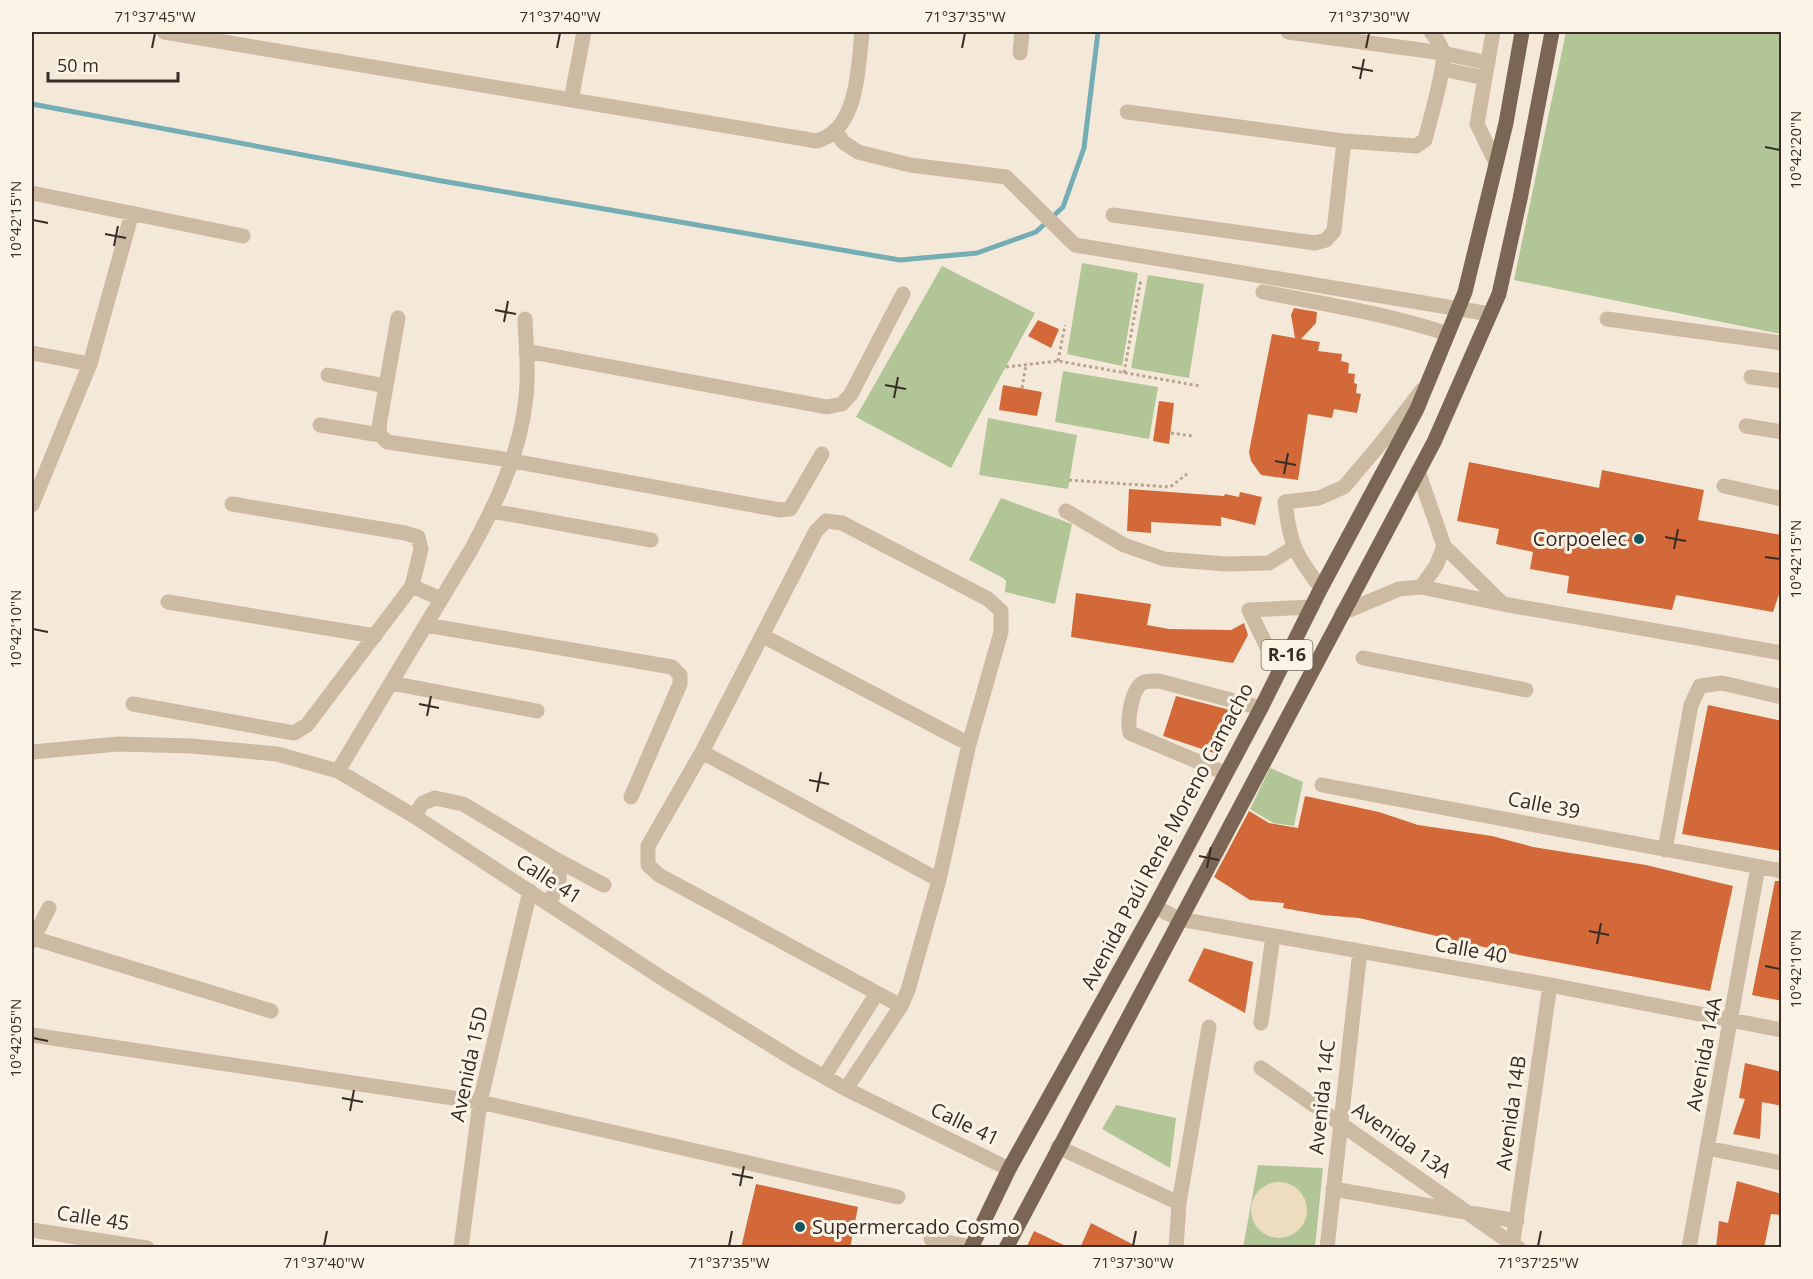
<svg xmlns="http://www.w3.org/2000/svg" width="1813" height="1279" viewBox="0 0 1813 1279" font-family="'Open Sans',sans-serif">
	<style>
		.green { fill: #b2c597 }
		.plaza { fill: #eedcbe }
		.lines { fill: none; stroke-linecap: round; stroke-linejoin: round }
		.stream { stroke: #75adb4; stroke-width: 5 }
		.building { fill: #d36938 }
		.path { stroke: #b9a48d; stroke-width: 3; stroke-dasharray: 3 3; stroke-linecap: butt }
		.minor { stroke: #cdbaa3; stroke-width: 15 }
		.major { stroke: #7b6555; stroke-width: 15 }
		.ticks { fill: none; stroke: #382d26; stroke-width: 2 }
		.poi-dot { fill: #17545e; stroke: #fbf3e6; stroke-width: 2 }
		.labels { text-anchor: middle; stroke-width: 6; stroke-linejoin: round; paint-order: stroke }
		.shield { fill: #fbf3e6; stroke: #726860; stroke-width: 1.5 }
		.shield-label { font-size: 18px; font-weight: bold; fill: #382d26 }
		.poi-label { font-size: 20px; fill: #382d26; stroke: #fbf3e6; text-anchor: end }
		.street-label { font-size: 20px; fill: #382d26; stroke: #fbf3e6 }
		.neatline { fill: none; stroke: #382d26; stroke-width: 2 }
		.ticks-label { font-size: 15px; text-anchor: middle; fill: #382d26 }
	</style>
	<rect width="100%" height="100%" fill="#f4e9d9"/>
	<path class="green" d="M1566,32H1781V334L1514,280Z
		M1082,263L1138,273L1122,366L1067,354Z
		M942,266L1035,313L951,468L856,417Z
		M1148,275L1204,284L1189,378L1131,368Z
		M1063,371L1158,387L1149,439L1055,422Z
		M988,418L1077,435L1068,489L979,475Z
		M1001,498L1072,524L1055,604L1005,592L1006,581L1003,578L969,560Z
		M1270,768L1303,782L1294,826L1273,823L1250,809Z
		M1116,1105L1176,1118L1170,1168L1102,1129Z
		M1258,1165L1323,1168L1315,1247L1243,1248Z"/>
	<path class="plaza" d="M1251 1210a28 28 0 1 1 56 0a28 28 0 1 1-56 0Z"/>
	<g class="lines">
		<path class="stream" d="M32,104L442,181L900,260L977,253L1036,232L1063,207L1084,148L1098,32"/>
	</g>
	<path class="building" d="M1294,308L1317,312L1316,323L1301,339L1320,342L1318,351L1342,354L1341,361L1349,363L1348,373L1355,374L1354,383L1357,384L1356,393L1361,394L1357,413L1334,409L1332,418L1308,414L1298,480L1261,475L1251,461L1249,452L1272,334L1295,338L1291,315Z
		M1038,320L1059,329L1051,348L1028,336Z
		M1003,385L1042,392L1037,416L999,410Z
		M1159,401L1174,403L1169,444L1153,441Z
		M1469,462L1599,488L1602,470L1704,490L1698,520L1782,535V585L1773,612L1676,595L1672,610L1567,593L1569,576L1530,569L1533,552L1496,544L1499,529L1457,521Z
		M1129,489L1224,496L1225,494L1239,497L1240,492L1262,497L1255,525L1221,517V526L1151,522V533L1127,531Z
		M1076,593L1151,604L1147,625L1169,629L1231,630L1244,623L1248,635L1233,663L1071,637Z
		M1176,696L1234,711L1220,755L1163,736Z
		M1708,705L1782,721V851L1682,834Z
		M1305,796L1379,812L1418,825L1492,836L1533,847L1646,865L1733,886L1710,991L1514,954L1359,918L1322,915L1283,908L1284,903L1250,900L1214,877L1249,811L1269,823L1298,828Z
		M1775,881H1782V1001L1752,995Z
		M1204,948L1253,962L1245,1013L1188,981Z
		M1745,1063L1782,1072V1106L1762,1102L1760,1139L1733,1134L1745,1099L1739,1098Z
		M1737,1181L1782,1194V1215L1771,1214L1764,1248H1716L1719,1221L1728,1223Z
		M756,1184L858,1207L850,1248H741Z
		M1091,1223L1140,1248H1080Z
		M1034,1231L1070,1248H1026Z"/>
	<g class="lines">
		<path class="path" d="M1058,361L1065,325
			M1006,367L1058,361L1200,386
			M1124,373L1141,279
			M1022,388L1026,365
			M1171,433L1192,436
			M1069,480L1170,487L1187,474"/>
		<path class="minor" d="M164,32L817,141C859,129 858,66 862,32
			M1288,32L1443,53L1488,63
			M1493,32L1477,124L1496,163
			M1020,53L1022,32
			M1442,69L1485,78
			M571,100L584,32
			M1127,112L1344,141L1416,146L1425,140C1429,123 1446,67 1443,52C1441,44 1436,38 1431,32
			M835,130L843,142L858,152L910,165L1006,177L1075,245L1490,314
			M32,193L243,236
			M1113,215L1315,243L1326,240L1334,231L1344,141
			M1263,292C1325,304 1388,314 1448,334
			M398,318L379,426L380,435L387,442L497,458L780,510L790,509L822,454
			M1607,319L1782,343
			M526,351L827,407L842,404L851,394L903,294
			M32,353L90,364
			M328,375L386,386
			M1751,377L1782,381
			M320,425L380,435
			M1746,426L1782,432
			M1724,486L1782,499
			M32,505L90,364L132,213
			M492,511L651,540
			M1066,511L1124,545L1164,559L1225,564L1269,563L1293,548
			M1444,546L1503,604
			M412,586L441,599
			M1421,587L1503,604L1782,653
			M1321,588C1295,554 1290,545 1285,502L1319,498L1344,487L1382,442L1422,390
			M168,602L375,636
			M1342,613L1399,589L1421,587L1436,566L1444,546L1418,471
			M426,625L672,667L680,675V684L631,797
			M763,636L969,744
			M1363,658L1526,690
			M1282,665L1268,649L1249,610L1312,607
			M391,683L537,711
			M133,704L294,733L307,725L412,586L421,549L418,537L405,533L232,504
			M32,752L118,744L191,746L277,754L338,771L414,816L665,980L798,1062L846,1089L1009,1169
			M702,752L939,880
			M338,771L472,548C497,502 521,450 526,397C529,371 526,344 525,319
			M1225,773L1130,733C1127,721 1131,688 1144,682C1148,681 1154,681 1159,681L1261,708
			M1322,785L1782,871
			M414,816L423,803L435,798L463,804L555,859L604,885
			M1665,850L1691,705L1700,686L1722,683L1782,697
			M548,904C559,886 563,880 555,859
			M1155,907L1179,919L1550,985L1782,1030
			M33,938L271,1011
			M32,941L49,908
			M1261,1023L1273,936
			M32,1035L480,1102L898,1197
			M1261,1068L1518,1248
			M824,1077L877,993
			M846,1089L901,1006L908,990L939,880L969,744L1001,632V611L988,599L842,523L826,521L816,531L702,752L648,846V865L659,875L901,1006
			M1058,1147L1179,1203
			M1707,1148L1782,1163
			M1333,1189L1517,1221
			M32,1230L147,1248
			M931,1239L972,1247
			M461,1248L480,1102L530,891
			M1176,1248L1179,1203L1209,1027
			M1327,1248L1360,951
			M1512,1248L1550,985
			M1689,1248L1758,867"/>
		<path class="major" d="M971,1248L1009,1169L1155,907L1261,708L1321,588L1417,409L1465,292L1506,123L1522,32
			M1006,1248L1434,442L1499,294L1520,199L1552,32"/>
	</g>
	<path class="ticks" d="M152,48L155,33M557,48L560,33M962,48L965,33M1366,48L1369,33M1352,67L1373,71M1360,79L1364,59M1765,147L1780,150M33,220L48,223M105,234L126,238M114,246L118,226M495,310L516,314M504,322L508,301M885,385L906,389M894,398L898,377M1275,461L1296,465M1284,474L1288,453M1665,537L1686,541M1674,549L1678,529M1765,557L1780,559M33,629L48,632M419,704L439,708M427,716L431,696M809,780L829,784M817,792L821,772M1199,856L1219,860M1207,868L1211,847M1589,931L1609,935M1597,944L1601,923M1765,966L1780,969M33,1038L48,1041M342,1098L363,1102M350,1111L354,1090M732,1174L753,1178M740,1186L744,1166M324,1246L327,1231M729,1246L732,1231M1133,1246L1136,1231M1538,1246L1541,1231"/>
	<g class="poi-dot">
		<circle cx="1639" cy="539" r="6"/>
		<circle cx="800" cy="1227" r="6"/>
	</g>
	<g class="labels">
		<rect class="shield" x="1261.5" y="640" width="51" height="30" rx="4.5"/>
		<g class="shield-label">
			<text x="1287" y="661">R-16</text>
		</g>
		<g class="poi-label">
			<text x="1627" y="546">Corpoelec</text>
			<text x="812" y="1234" text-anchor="start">Supermercado Cosmo</text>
		</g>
		<g class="street-label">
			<text transform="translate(1544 805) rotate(11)" y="7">Calle 39</text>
			<text transform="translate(1167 836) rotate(-62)" y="7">Avenida Paúl René Moreno Camacho</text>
			<text transform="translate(549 879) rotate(33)" y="7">Calle 41</text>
			<text transform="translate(1471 950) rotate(10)" y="7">Calle 40</text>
			<text transform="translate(1704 1054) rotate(-79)" y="7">Avenida 14A</text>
			<text transform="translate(469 1064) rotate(-78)" y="7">Avenida 15D</text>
			<text transform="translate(1322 1097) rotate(-84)" y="7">Avenida 14C</text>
			<text transform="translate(1511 1113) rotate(-82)" y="7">Avenida 14B</text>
			<text transform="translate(965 1124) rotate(26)" y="7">Calle 41</text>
			<text transform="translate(1402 1140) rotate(35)" y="7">Avenida 13A</text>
			<text transform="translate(93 1218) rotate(9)" y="7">Calle 45</text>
		</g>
	</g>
	<rect width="1813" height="1279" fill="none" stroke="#fbf3e6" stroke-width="66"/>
	<path d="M48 72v9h130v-9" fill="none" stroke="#382d26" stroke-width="3"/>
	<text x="57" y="72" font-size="18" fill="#382d26" stroke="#fbf3e6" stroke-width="4.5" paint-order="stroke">50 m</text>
	<rect x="33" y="33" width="1747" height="1213" class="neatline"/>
	<g class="ticks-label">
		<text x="155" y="22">71°37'45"W</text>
		<text x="560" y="22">71°37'40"W</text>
		<text x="965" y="22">71°37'35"W</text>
		<text x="1369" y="22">71°37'30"W</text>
		<text transform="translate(1796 150) rotate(-90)" y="5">10°42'20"N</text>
		<text transform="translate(16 220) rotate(-90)" y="5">10°42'15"N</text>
		<text transform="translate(1796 559) rotate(-90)" y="5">10°42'15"N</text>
		<text transform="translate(16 629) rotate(-90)" y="5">10°42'10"N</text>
		<text transform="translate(1796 969) rotate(-90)" y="5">10°42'10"N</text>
		<text transform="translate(16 1038) rotate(-90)" y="5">10°42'05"N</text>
		<text x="324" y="1268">71°37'40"W</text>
		<text x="729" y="1268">71°37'35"W</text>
		<text x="1133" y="1268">71°37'30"W</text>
		<text x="1538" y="1268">71°37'25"W</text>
	</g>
</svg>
